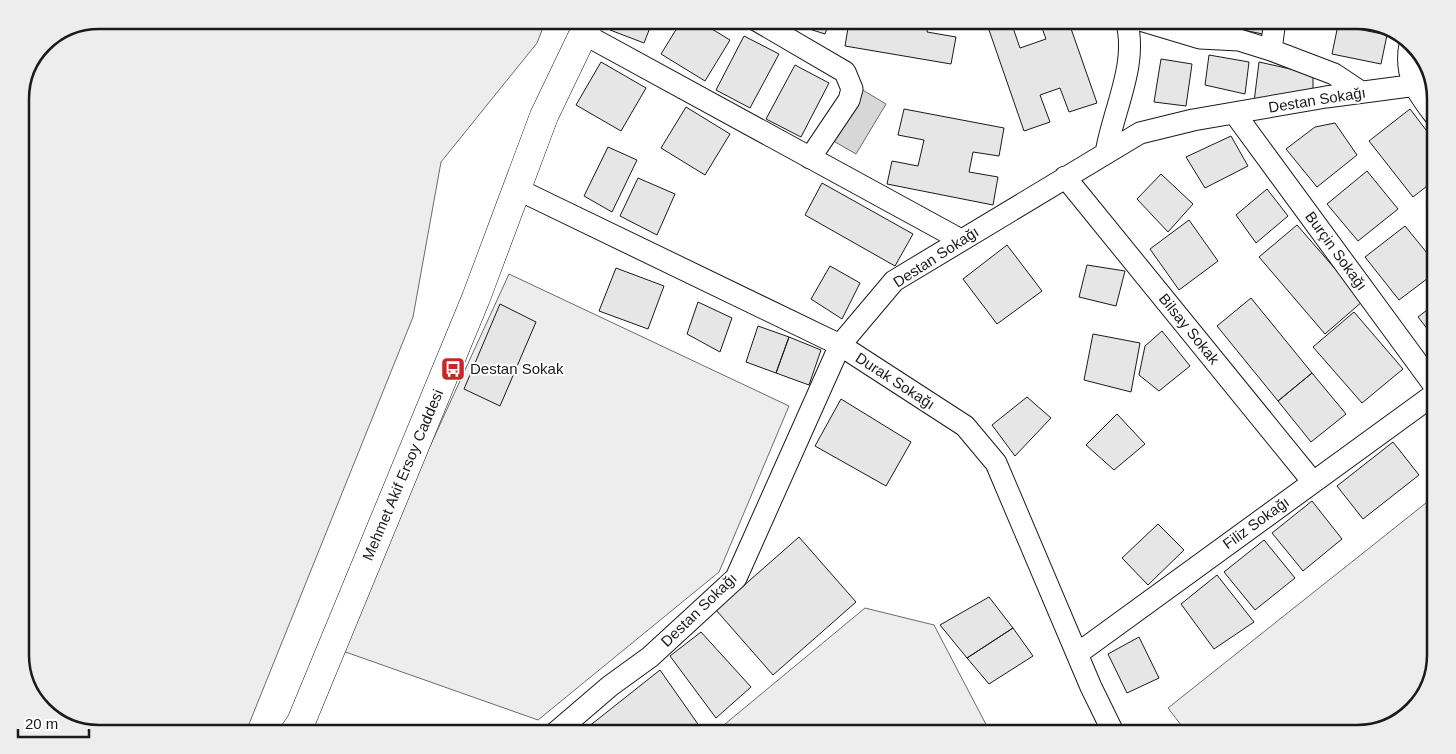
<svg xmlns="http://www.w3.org/2000/svg" width="1456" height="754" viewBox="0 0 1456 754" font-family="Helvetica,sans-serif">
	<style>
		.green { fill: #ededed; stroke: #6a6a6a }
		.water { fill: #d7d7d7; stroke: #6a6a6a }
		.building { fill: #e6e6e6; stroke: #1a1a1a }
		.lines { fill: none; stroke-linecap: round; stroke-linejoin: round }
		.street-casing { stroke: #1a1a1a; stroke-width: 23 }
		.secondary-casing { stroke: #1a1a1a; stroke-width: 29 }
		.street { stroke: #fff; stroke-width: 21 }
		.secondary { stroke: #fff; stroke-width: 28 }
		.labels { text-anchor: middle; stroke-width: 4; stroke-linejoin: round; paint-order: stroke }
		.street-label { font-size: 15px; fill: #1a1a1a; stroke: #fff }
		.poi-label { font-size: 15px; fill: #1a1a1a; stroke: #fff; text-anchor: start }
		.rim { fill: none; stroke: #1a1a1a; stroke-width: 2.5 }
	</style>
	<rect width="100%" height="100%" fill="#fff"/>
	<path class="green" d="M98,20H546L537,43L441,162L413,317L245,734H98L63,726L33,699L20,661V94L43,43Z
		M509,274L789,406L719,572L538,720L337,649Z
		M1436,495V656L1428,691L1401,721L1358,734H1188L1168,708Z
		M865,608L934,625L991,734H713Z"/>
	<path class="water" d="M861,89L886,104L856,154L830,139Z"/>
	<path class="building" d="M607,20H653L644,43L610,30Z
		M682,20H697L730,40L705,81L661,54Z
		M781,20H830L825,34Z
		M877,20H929L927,32L956,37L951,64L845,46L849,22L876,27Z
		M1039,20H1068L1097,103L1069,112L1060,88L1040,95L1050,122L1024,131L989,30L1011,22L1020,48L1046,39Z
		M1214,20H1265L1263,34L1213,24Z
		M1338,25L1387,35L1381,64L1332,54Z
		M744,36L779,54L750,108L716,90Z
		M1209,55L1249,62L1245,94L1205,85Z
		M1161,59L1192,64L1186,106L1154,102Z
		M601,62L646,88L621,131L576,105Z
		M1259,62L1313,74V91L1254,102Z
		M795,65L829,83L801,137L766,119Z
		M686,107L730,134L705,175L661,148Z
		M904,109L1004,128L999,156L973,152L969,172L998,177L993,205L887,184L892,161L918,166L924,140L898,135Z
		M1410,109L1436,143V179L1413,197L1369,141Z
		M1335,123L1357,155L1317,187L1286,149L1315,127Z
		M1231,136L1248,166L1205,188L1186,157Z
		M608,147L637,160L612,212L584,196Z
		M1367,171L1398,209L1358,241L1327,204Z
		M1161,174L1193,204L1168,232L1137,199Z
		M638,178L675,194L657,235L620,216Z
		M822,183L913,234L895,266L805,215Z
		M1267,189L1288,216L1256,243L1236,215Z
		M1436,196V217L1426,204Z
		M1189,220L1218,261L1179,290L1150,249Z
		M1297,225L1363,301L1325,334L1259,257Z
		M1405,226L1436,264V272L1399,300L1365,257Z
		M1007,245L1042,291L997,324L963,279Z
		M1087,265L1125,271L1116,306L1079,297Z
		M830,266L860,283L842,319L811,299Z
		M616,268L664,286L648,329L599,311Z
		M1251,298L1312,373L1278,401L1217,326Z
		M698,302L732,318L720,352L687,334Z
		M1436,303V340L1418,317Z
		M500,304L536,322L500,406L464,389Z
		M1354,312L1403,369L1362,403L1313,347Z
		M758,326L789,337L776,373L746,362Z
		M1162,331L1190,366L1159,391L1139,375L1145,346Z
		M1093,334L1140,343L1131,392L1084,380Z
		M789,337L821,350L809,385L776,373Z
		M1312,373L1346,414L1311,442L1278,401Z
		M1027,397L1051,418L1015,456L992,425Z
		M841,399L911,442L886,486L815,446Z
		M1117,414L1145,444L1114,470L1086,445Z
		M1393,442L1419,475L1363,519L1337,486Z
		M1312,501L1342,539L1303,571L1272,533Z
		M1158,524L1184,550L1148,585L1122,558Z
		M799,537L856,602L773,675L716,610Z
		M1264,540L1295,578L1255,610L1224,572Z
		M1217,575L1254,622L1214,649L1181,604Z
		M989,597L1013,628L967,658L940,625Z
		M1013,628L1033,656L989,684L967,658Z
		M701,632L751,687L716,718L670,656Z
		M1139,637L1159,678L1127,693L1108,654Z
		M660,670L700,727L690,734H586L583,731Z"/>
	<g class="lines">
		<defs>
			<path id="street" d="M756,20L845,72L852,89L849,100L810,158
				M1140,20L1200,38L1239,40L1271,50L1334,74L1361,92
				M584,34L961,240
				M1410,44C1404,77 1417,92 1436,117
				M1271,50L1275,20
				M1235,114L1436,388
				M1106,153C1113,110 1139,63 1126,20
				M1065,177L1313,482
				M515,188L840,345L965,426L996,463L1091,687L1114,734
				M1077,654L1436,393
				M554,734L610,686L650,657L736,578L840,345L894,281L1140,133L1193,120L1326,97L1432,83"/>
			<path id="secondary" d="M293,734L301,722L476,298L544,116L590,20"/>
		</defs>
		<use href="#street" class="street-casing"/>
		<use href="#secondary" class="secondary-casing"/>
		<use href="#street" class="street"/>
		<use href="#secondary" class="secondary"/>
	</g>
	<defs>
		<symbol id="bus-square" viewBox="-11 -11 22 22"><rect x="-9" y="-9" width="18" height="18" rx="4" fill="#c62828" stroke="#fff"/><path d="M-5-6H5V4H4V6H2V4H-2V6H-4V4H-5ZM-3.5-4V0h7V-4ZM-3.5 1.2v1.5H-2V1.2ZM2 1.2v1.5H3.5V1.2Z" fill="#fff"/></symbol>
	</defs>
	<g fill-rule="evenodd">
		<use href="#bus-square" x="439" y="355" width="28" height="28"/>
	</g>
	<g class="labels">
		<g class="street-label">
			<text transform="translate(1317 100) rotate(-9)" y="5">Destan Sokağı</text>
			<text transform="translate(1336 251) rotate(54)" y="5">Burçin Sokağı</text>
			<text transform="translate(936 257) rotate(-33)" y="5">Destan Sokağı</text>
			<text transform="translate(1189 329) rotate(51)" y="5">Bilsay Sokak</text>
			<text transform="translate(895 381) rotate(33)" y="5">Durak Sokağı</text>
			<text transform="translate(403 475) rotate(-67)" y="5">Mehmet Akif Ersoy Caddesi</text>
			<text transform="translate(1256 523) rotate(-36)" y="5">Filiz Sokağı</text>
			<text transform="translate(699 610) rotate(-44)" y="5">Destan Sokağı</text>
		</g>
		<g class="poi-label">
			<text x="470" y="374">Destan Sokak</text>
		</g>
	</g>
	<path d="M0 0H1456V754H0ZM99 29H1357A70 70 0 0 1 1427 99V655A70 70 0 0 1 1357 725H99A70 70 0 0 1 29 655V99A70 70 0 0 1 99 29Z" fill="#ededed" fill-rule="evenodd"/>
	<path class="rim" d="M99 29H1357A70 70 0 0 1 1427 99V655A70 70 0 0 1 1357 725H99A70 70 0 0 1 29 655V99A70 70 0 0 1 99 29Z"/>
	<path d="M18 729v8h71v-8" fill="none" stroke="#1a1a1a" stroke-width="2.5"/>
	<text x="25" y="729" font-size="15" fill="#1a1a1a" stroke="#ffffff" stroke-width="4" paint-order="stroke">20 m</text>
</svg>
